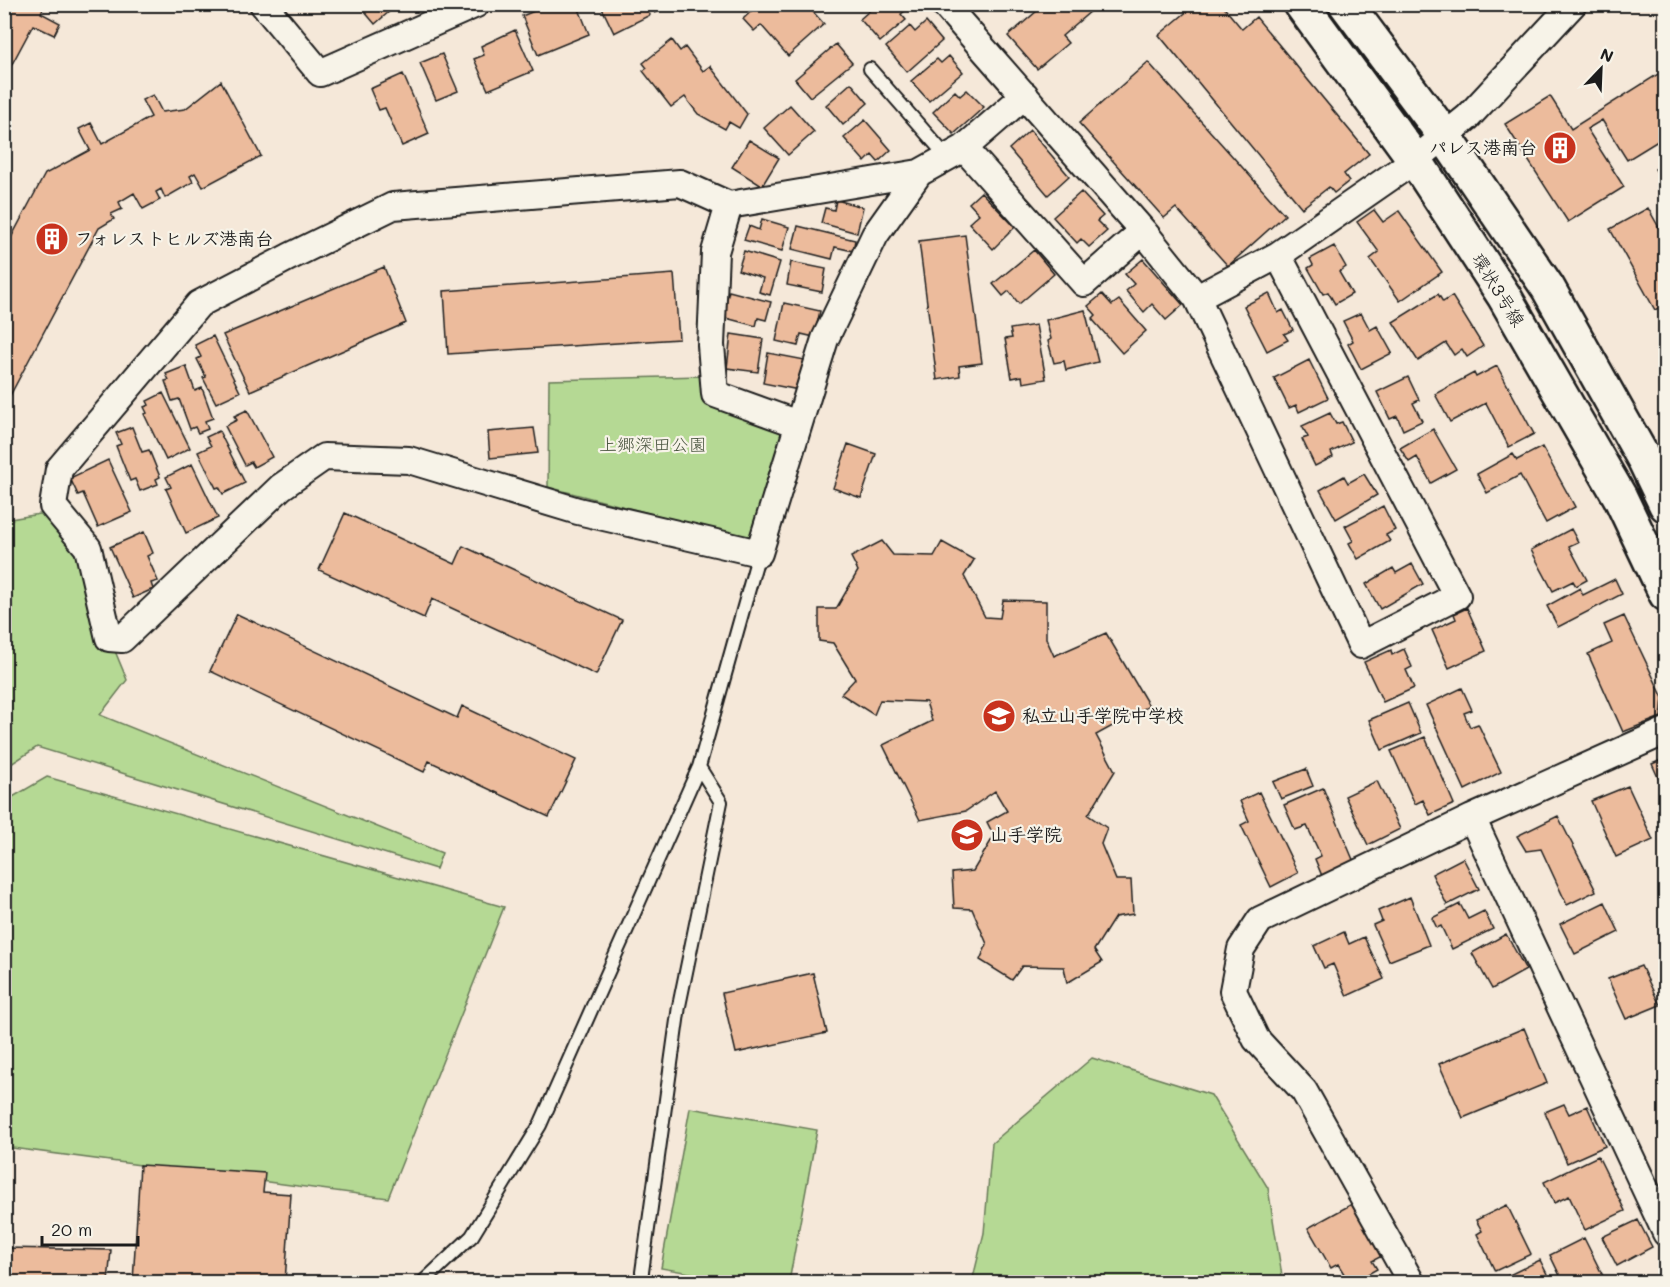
<svg xmlns="http://www.w3.org/2000/svg" width="1670" height="1287" viewBox="0 0 1670 1287" font-family="Mali,'Klee One',sans-serif">
	<style>
		.green { fill: #b5d994; stroke: #687a58; stroke-width: 1.5 }
		.building { fill: #ecbb9c; stroke: #1c1c1c; stroke-width: 1.5 }
		.lines { fill: none; stroke-linecap: round; stroke-linejoin: round }
		.lane-casing { stroke: #1c1c1c; stroke-width: 16 }
		.street-casing { stroke: #1c1c1c; stroke-width: 30 }
		.secondary-casing { stroke: #1c1c1c; stroke-width: 38 }
		.lane { stroke: #f7f3e8; stroke-width: 12 }
		.street { stroke: #f7f3e8; stroke-width: 26 }
		.secondary { stroke: #f7f3e8; stroke-width: 33 }
		.labels { text-anchor: middle; stroke-width: 4.5; stroke-linejoin: round; paint-order: stroke }
		.poi-label { font-size: 18px; font-weight: bold; fill: #1c1c1c; stroke: #f7f3e8; text-anchor: start }
		.street-label { font-size: 18px; fill: #1c1c1c; stroke: #f7f3e8 }
		.park-label { font-size: 18px; fill: #4a5540; stroke: #f7f3e8 }
	</style>
	<rect width="100%" height="100%" fill="#f5e8d9"/>
	<filter id="ink" filterUnits="userSpaceOnUse"><feTurbulence type="fractalNoise" baseFrequency=".0167" numOctaves="2"/><feDisplacementMap in="SourceGraphic" scale="12" xChannelSelector="R" yChannelSelector="G"/><feConvolveMatrix kernelMatrix="1 2 1 2 8 2 1 2 1" color-interpolation-filters="sRGB"/></filter>
	<g filter="url(#ink)">
		<path class="green" d="M701,376L704,400L784,431L749,539L548,487L549,380Z
			M57,511L127,680L100,715L442,853L436,869L37,747L5,768V520Z
			M47,777L504,907L388,1198L5,1147L4,802Z
			M1092,1058L1211,1095L1268,1188L1283,1282H972L984,1233L992,1143Z
			M690,1108L817,1130L789,1282H741L661,1268Z"/>
		<path class="building" d="M4,4H45L41,13L60,23L54,35L33,25L4,79Z
			M358,4H398L375,24Z
			M551,4H577L589,34L538,55L522,16Z
			M600,4H645L650,15L614,33Z
			M652,4H675L655,13Z
			M759,4H806L824,24L788,56L761,25L754,31L743,19Z
			M877,4H909L910,7L901,14L906,20L880,42L860,19Z
			M1045,4H1099L1062,36L1068,43L1037,69L1008,36Z
			M1196,4H1221L1242,29L1256,17L1369,154L1344,174L1349,181L1334,193L1329,187L1302,208L1159,35Z
			M926,22L942,41L907,72L886,47L910,26L915,32Z
			M515,30L533,71L488,90L474,59L484,55L481,46Z
			M672,40L680,51L685,47L703,71L710,66L747,114L739,128L729,122L725,129L698,114L685,97L671,107L643,71L647,68L643,63Z
			M836,44L852,63L810,97L795,79Z
			M442,54L458,91L436,100L420,63Z
			M949,56L963,72L929,101L911,81L937,59L941,63Z
			M1148,62L1285,215L1228,266L1176,208L1164,218L1079,123Z
			M1666,69V136L1627,160L1602,120L1587,129L1624,187L1568,222L1505,124L1550,96L1571,129Z
			M403,74L429,134L402,146L385,108L379,110L370,89Z
			M221,81L261,156L203,187L195,173L190,176L193,182L165,198L161,189L156,192L160,200L143,209L134,193L119,202L122,209L111,214L114,219L99,228L4,407V251L45,174L90,150L79,129L91,123L102,144L151,117L142,100L153,95L162,112L185,109Z
			M851,83L868,103L843,125L826,105Z
			M967,90L984,107L954,134L933,112L955,91L960,96Z
			M790,105L814,132L788,155L764,128Z
			M865,120L891,150L878,162L872,155L865,162L844,138Z
			M1030,130L1069,176L1048,195L1009,149Z
			M749,140L779,158L762,186L732,167Z
			M1666,162V186L1655,169Z
			M981,192L1015,227L993,249L969,223L979,214L969,203Z
			M1081,192L1103,216L1097,221L1107,231L1089,247L1081,239L1077,243L1053,217Z
			M836,200L863,207L857,233L821,223L825,208L834,210Z
			M1648,208L1666,240V304L1655,310L1610,229Z
			M1374,210L1383,222L1399,211L1442,272L1400,301L1370,259L1379,252L1357,222Z
			M762,219L789,227L782,251L744,240L749,226L759,230Z
			M798,226L855,240L853,251L835,247L832,259L792,249Z
			M965,235L982,363L959,366L960,376L937,380L919,241Z
			M1334,246L1346,267L1339,272L1352,294L1335,304L1328,292L1323,294L1308,268L1313,265L1310,259Z
			M1034,250L1054,274L1019,304L1009,291L1003,296L993,284Z
			M744,251L780,262L770,295L759,292L763,278L738,270Z
			M1143,259L1183,305L1166,320L1152,304L1144,312L1126,291L1134,284L1125,274Z
			M791,262L826,269L822,292L787,285Z
			M384,267L406,323L250,391L223,335Z
			M674,274L679,339L448,354L444,291Z
			M729,291L771,302L766,320L758,318L756,326L722,317Z
			M1269,293L1278,313L1283,310L1293,330L1284,334L1288,340L1267,351L1244,306Z
			M1102,294L1112,305L1119,300L1146,331L1122,353L1092,319L1096,315L1088,306Z
			M1438,294L1443,302L1452,296L1483,346L1467,357L1462,349L1454,355L1446,343L1418,361L1393,322Z
			M784,303L820,311L814,337L801,334L798,346L776,341Z
			M1085,310L1098,362L1066,370L1064,361L1054,363L1048,341L1051,339L1046,320Z
			M1361,313L1370,330L1377,326L1392,353L1361,369L1348,344L1353,341L1343,321Z
			M1036,325L1046,379L1023,383L1022,376L1012,378L1005,339L1012,338L1010,329Z
			M731,334L763,339L758,372L727,368Z
			M213,336L240,392L216,403L203,378L206,377L197,359L201,357L195,345Z
			M768,353L805,360L799,390L763,383Z
			M1309,360L1328,398L1299,412L1296,405L1289,408L1274,378Z
			M186,366L195,391L202,388L213,418L205,421L208,429L198,433L195,427L190,429L179,399L172,401L165,381L169,380L166,374Z
			M1497,366L1534,434L1509,447L1486,403L1450,422L1435,394L1474,373L1476,377Z
			M1408,377L1419,400L1413,403L1422,421L1403,430L1397,416L1390,419L1377,392Z
			M163,393L190,448L166,460L144,414L147,413L144,407L149,405L147,401Z
			M247,410L272,457L254,467L251,462L245,465L225,426L237,420L234,416Z
			M1330,413L1336,424L1342,422L1352,442L1331,452L1333,457L1315,466L1302,439L1308,437L1302,426Z
			M132,427L142,452L149,450L160,477L156,479L158,484L140,491L135,479L130,481L116,446L121,444L116,433Z
			M534,428L538,453L490,458L488,432Z
			M1433,429L1456,469L1431,483L1417,457L1409,462L1400,448Z
			M219,431L245,483L223,494L219,487L216,488L198,452L211,446L206,437Z
			M848,444L876,454L861,498L833,488Z
			M1542,447L1575,507L1546,523L1520,475L1487,493L1477,474L1513,454L1517,460Z
			M108,460L132,512L98,527L83,493L78,495L70,478Z
			M192,464L218,518L186,533L166,489L171,487L166,477Z
			M1364,474L1377,495L1336,519L1320,490L1344,476L1348,483Z
			M1383,506L1395,530L1386,535L1390,541L1358,559L1349,543L1353,541L1345,526Z
			M345,513L455,564L463,546L622,620L596,675L432,599L424,618L319,570Z
			M1571,529L1578,542L1569,546L1587,580L1576,586L1573,581L1553,591L1531,550Z
			M144,532L153,553L147,556L158,581L151,583L153,589L133,598L110,547Z
			M882,541L893,555L934,556L942,542L974,560L964,576L985,617L1000,618L1003,600L1046,601V638L1054,656L1106,633L1149,706L1096,735L1115,771L1088,815L1107,828L1101,844L1116,880H1131L1133,914L1115,917L1094,950L1102,962L1067,983L1064,967L1022,966L1012,980L980,960L987,944L972,909L954,908L952,873L973,871L994,836L987,822L1007,811L995,791L966,811L920,820L883,745L932,721L926,702L880,700L874,715L841,694L855,679L833,643L819,641V609H836L858,571L851,557Z
			M1412,564L1423,584L1380,609L1366,584L1393,568L1396,573Z
			M1615,579L1622,594L1558,627L1547,606L1580,588L1583,595Z
			M1467,608L1486,651L1449,668L1432,630L1456,619L1454,614Z
			M237,614L457,718L462,706L576,760L549,817L429,761L424,772L210,671Z
			M1624,616L1663,698L1661,717L1623,732L1588,654L1612,643L1604,625Z
			M1404,649L1412,667L1406,670L1414,688L1383,702L1364,662L1391,650L1392,655Z
			M1462,688L1472,710L1464,713L1470,727L1478,724L1501,772L1465,790L1426,705Z
			M1408,703L1421,733L1382,750L1369,720Z
			M1425,737L1454,804L1430,815L1423,800L1415,804L1391,751Z
			M1666,758V795L1652,764Z
			M1306,769L1313,786L1281,799L1273,782Z
			M1377,781L1400,829L1368,845L1345,796Z
			M1628,786L1653,840L1616,857L1591,801Z
			M1323,788L1354,862L1322,876L1315,859L1321,856L1307,826L1295,830L1284,805Z
			M1259,792L1298,873L1271,887L1241,825L1249,821L1240,801Z
			M1558,816L1596,891L1567,905L1541,849L1526,851L1517,836Z
			M1463,858L1479,889L1447,905L1432,874Z
			M1410,897L1429,945L1389,961L1373,925L1382,921L1378,911Z
			M1605,902L1619,932L1575,954L1560,924Z
			M1460,904L1468,919L1484,911L1493,929L1452,949L1441,926L1437,928L1432,918Z
			M1344,932L1349,944L1364,937L1384,979L1347,996L1333,964L1324,968L1314,946Z
			M1506,934L1526,970L1492,989L1472,953Z
			M1641,966L1660,1005L1626,1019L1608,979Z
			M813,973L827,1033L736,1053L722,993Z
			M1524,1028L1547,1083L1463,1118L1439,1064Z
			M1564,1104L1569,1114L1587,1106L1605,1146L1567,1163L1545,1112Z
			M1598,1156L1625,1211L1585,1230L1569,1196L1554,1203L1544,1182Z
			M140,1165L265,1173L263,1192L291,1194L285,1282H133Z
			M1352,1204L1382,1256L1372,1261L1377,1269L1354,1282H1349L1338,1264L1331,1268L1308,1228Z
			M1507,1205L1531,1254L1495,1271L1477,1234L1482,1231L1476,1220Z
			M1638,1220L1652,1247L1617,1266L1602,1237Z
			M1584,1238L1606,1282H1563L1550,1255Z
			M4,1248L111,1250L108,1282H4Z
			M1540,1260L1551,1282H1495Z"/>
		<g class="lines">
			<defs>
				<path id="lane" d="M870,69L947,157
					M642,1272L679,1006L721,802L699,767
					M423,1282L472,1236L540,1125L699,767L759,553"/>
				<path id="street" d="M263,4L320,73L476,4
					M944,4L1143,231L1197,298L1278,255L1415,160L1468,117L1573,4
					M964,148L1084,283L1143,231
					M919,173L729,205L680,183L393,206L289,257L199,304L59,469L53,506L88,548L109,638L122,639L281,487L324,457L409,460L578,511L759,553L825,339L875,235L919,173L964,148L1025,95
					M729,205L715,252L711,345L715,394L798,424
					M1197,298L1361,645L1457,596L1278,255
					M1472,818L1666,1233
					M1411,1282L1304,1091L1256,1039L1233,991L1241,949L1260,920L1472,818L1666,731"/>
				<path id="secondary" d="M1301,4L1415,160L1504,296L1620,497L1666,594
					M1346,4L1444,135L1548,288L1645,461L1666,505"/>
			</defs>
			<use href="#lane" class="lane-casing"/>
			<use href="#street" class="street-casing"/>
			<use href="#secondary" class="secondary-casing"/>
			<use href="#lane" class="lane"/>
			<use href="#street" class="street"/>
			<use href="#secondary" class="secondary"/>
		</g>
	</g>
	<defs>
		<symbol id="building-disc" viewBox="-11 -11 22 22"><circle r="9.5" fill="#c8321e" stroke="#f7f3e8"/><path d="M-4-6H4V6H1V3H-1V6H-4ZM-2.5-4.3h1.7v1.8h-1.7ZM.8-4.3h1.7v1.8H.8ZM-2.5-1h1.7V.8h-1.7ZM.8-1h1.7V.8H.8Z" fill="#fff"/></symbol>
		<symbol id="school-disc" viewBox="-11 -11 22 22"><circle r="9.5" fill="#c8321e" stroke="#f7f3e8"/><path d="M0-5L7-2L0 1L-7-2ZM-4 1L0 2.5L4 1V4Q0 6-4 4Z" fill="#fff"/></symbol>
	</defs>
	<g fill-rule="evenodd">
		<use href="#building-disc" x="1541" y="129" width="38" height="38"/>
		<use href="#building-disc" x="33" y="220" width="38" height="38"/>
		<use href="#school-disc" x="980" y="697" width="38" height="38"/>
		<use href="#school-disc" x="948" y="816" width="38" height="38"/>
	</g>
	<g class="labels">
		<g class="poi-label">
			<text x="1537" y="154" text-anchor="end">パレス港南台</text>
			<text x="75" y="245">フォレストヒルズ港南台</text>
			<text x="1022" y="722">私立山手学院中学校</text>
			<text x="990" y="841">山手学院</text>
		</g>
		<g class="street-label">
			<text transform="translate(1498 290) rotate(58)" y="6">環状3号線</text>
		</g>
		<g class="park-label">
			<text x="653" y="451">上郷深田公園</text>
		</g>
	</g>
	<rect width="1670" height="1287" fill="none" stroke="#f7f3e8" stroke-width="24"/>
	<rect x="12" y="12" width="1646" height="1263" fill="none" stroke="#1c1c1c" stroke-width="2" filter="url(#ink)"/>
	<g transform="translate(1601 69) rotate(23)" stroke="#f7f3e8" stroke-width="4.5" paint-order="stroke">
	<path d="M0-4.5L10 22L0 15L-10 22Z" fill="#1c1c1c"/>
	<text y="-9" font-size="16" font-weight="bold" text-anchor="middle" fill="#1c1c1c">N</text>
	</g>
	<path d="M42 1236v9h96v-9" fill="none" stroke="#1c1c1c" stroke-width="3"/>
	<text x="51" y="1236" font-size="18" fill="#1c1c1c" stroke="#f7f3e8" stroke-width="4.5" paint-order="stroke">20 m</text>
</svg>
